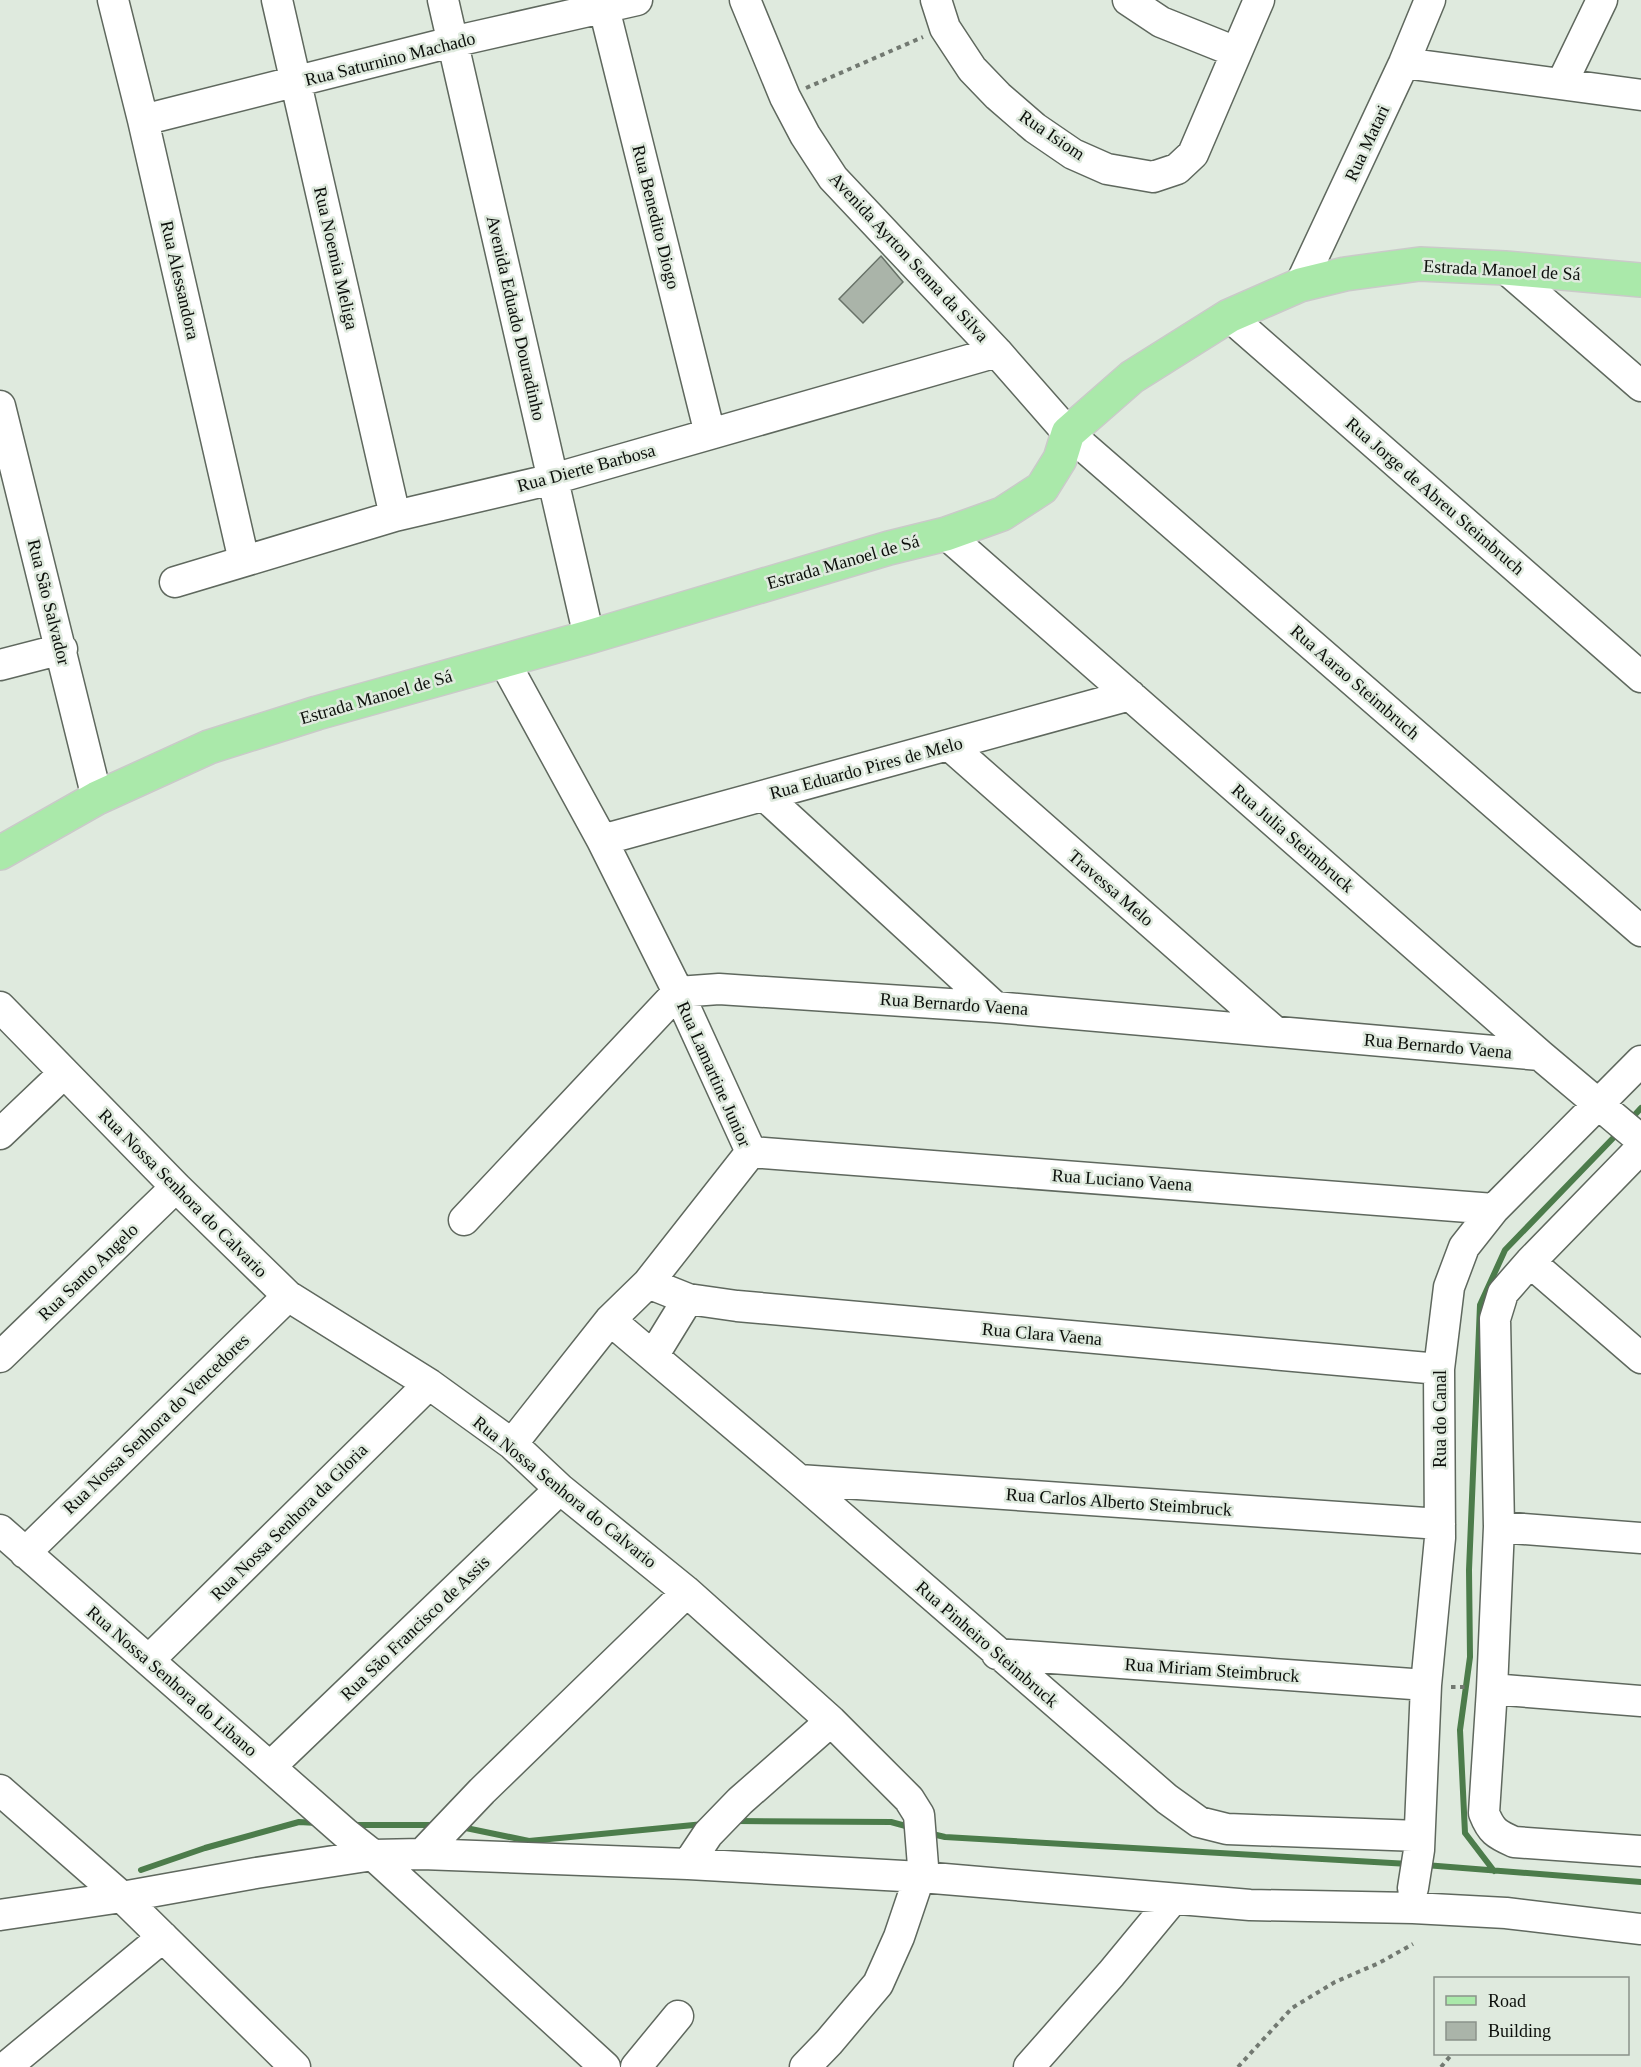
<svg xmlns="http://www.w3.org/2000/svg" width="1641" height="2067" viewBox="0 0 1641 2067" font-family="Georgia,serif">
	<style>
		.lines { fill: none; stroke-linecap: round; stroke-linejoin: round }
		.stream { stroke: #4c7c4b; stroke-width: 6 }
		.building { fill: #aab4a9; stroke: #687268; stroke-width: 1.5 }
		.minor-casing { stroke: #5f685e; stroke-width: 33 }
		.major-casing { stroke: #cacac9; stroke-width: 36 }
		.path { stroke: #727971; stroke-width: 4; stroke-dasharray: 4.5 4.5; stroke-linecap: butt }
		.minor { stroke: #fff; stroke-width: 30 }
		.major { stroke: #aae9aa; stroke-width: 33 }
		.labels { text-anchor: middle; stroke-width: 5; stroke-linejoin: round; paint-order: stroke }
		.street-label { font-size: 18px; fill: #0c0f0b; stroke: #dfeade }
	</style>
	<rect width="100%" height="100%" fill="#dfeade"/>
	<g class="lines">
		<path class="stream" d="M1629,1121L1641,1108
			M735,1821L891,1822L913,1828
			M354,1825H436
			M461,1827L529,1841L704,1824
			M928,1833L945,1837L1409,1864
			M1425,1865L1641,1882
			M141,1870L205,1848L299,1822L317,1823
			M1494,1871L1465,1833L1460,1730L1470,1657L1469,1570L1480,1305L1505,1250L1618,1133"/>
	</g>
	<path class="building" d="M881,256L903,282L863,323L839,299Z"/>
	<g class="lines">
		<defs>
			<path id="minor" d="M113,0L143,120L244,561
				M277,0L395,516
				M443,0L589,637
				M602,0L710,434
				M745,0L785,97L805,135L833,178L997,352L1068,433L1641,931
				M936,0L945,28L972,69L998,96L1035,128L1073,154L1107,169L1153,177L1177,169L1193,154L1259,0
				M1128,0L1161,22L1236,52
				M1404,63L1641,95
				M1562,83L1602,0
				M143,120L452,42L637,0
				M1505,268L1641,386
				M1300,285L1404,63L1430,0
				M1229,316L1641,677
				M0,406L97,798
				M946,534L1540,1055L1641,1140
				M175,582L395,516L553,479L997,352
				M504,661L602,840L678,992L751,1152
				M0,665L62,649
				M949,745L1273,1030
				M765,796L995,1007
				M602,840L1130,695
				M0,1007L176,1187L288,1296L429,1384L512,1444L560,1489L687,1592L831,1721L909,1799L919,1815L923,1866L899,1937L878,1984L829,2042L805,2067
				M0,1134L63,1074
				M1641,1148L1530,1262L1503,1293L1495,1319L1499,1527L1492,1689L1484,1813C1491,1831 1496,1834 1514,1842L1641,1851
				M751,1152L1494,1209
				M464,1220L678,992L719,989L995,1007L1540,1055
				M1530,1262L1641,1358
				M648,1283L688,1299L737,1306L1439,1369
				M610,1320L799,1480L1167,1799L1199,1822L1227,1829L1419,1836
				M653,1356L688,1299
				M0,1357L176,1187
				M512,1444L610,1320L648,1283L751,1152
				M799,1480L1440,1524
				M1499,1527L1641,1538
				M0,1530L345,1833L373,1855L605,2067
				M25,1553L288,1296
				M997,1654L1426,1685
				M149,1660L429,1384
				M1492,1689L1641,1701
				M270,1767L560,1489
				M0,1790L122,1897L295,2067
				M422,1854L482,1791L687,1592
				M688,1864L708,1834L740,1801L831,1721
				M1413,1888L1419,1850L1426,1685L1440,1538L1439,1369L1449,1287L1464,1247L1494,1209L1641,1061
				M0,1915L122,1897L256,1873L373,1855L422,1854L688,1864L921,1877L1250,1905L1413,1908L1506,1913L1641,1929
				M6,2067L163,1937
				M636,2067L678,2016
				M1029,2067L1111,1974L1173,1899"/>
			<path id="major" d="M0,853L97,798L209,747L317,713L589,637L889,548L946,534L1002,514L1042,488L1060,459L1068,433L1132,377L1229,316L1300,285L1345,274L1420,264L1505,268L1641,280"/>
		</defs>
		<use href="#minor" class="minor-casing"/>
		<use href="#major" class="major-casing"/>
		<path class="path" d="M806,88L923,37
			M1451,1687H1467
			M1238,2067L1292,2008L1335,1982L1379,1963L1413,1944
			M1441,2067L1452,2054"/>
		<use href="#minor" class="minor"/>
		<use href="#major" class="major"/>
	</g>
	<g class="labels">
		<g class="street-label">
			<text transform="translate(390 59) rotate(-14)" y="6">Rua Saturnino Machado</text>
			<text transform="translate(1052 135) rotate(34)" y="6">Rua Isiom</text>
			<text transform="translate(1367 143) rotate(-65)" y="6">Rua Matari</text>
			<text transform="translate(656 217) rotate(76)" y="6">Rua Benedito Diogo</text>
			<text transform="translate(909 257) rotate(47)" y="6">Avenida Ayrton Senna da Silva</text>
			<text transform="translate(336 258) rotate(77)" y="6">Rua Noemia Meliga</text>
			<text transform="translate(1502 270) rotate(3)" y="6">Estrada Manoel de Sá</text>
			<text transform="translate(180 280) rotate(77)" y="6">Rua Alessandora</text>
			<text transform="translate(516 318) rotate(77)" y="6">Avenida Eduado Douradinho</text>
			<text transform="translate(586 468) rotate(-15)" y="6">Rua Dierte Barbosa</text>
			<text transform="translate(1435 496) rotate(41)" y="6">Rua Jorge de Abreu Steimbruch</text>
			<text transform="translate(843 562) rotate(-16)" y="6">Estrada Manoel de Sá</text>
			<text transform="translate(49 602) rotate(76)" y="6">Rua São Salvador</text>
			<text transform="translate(1355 682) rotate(41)" y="6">Rua Aarao Steimbruch</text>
			<text transform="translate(376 697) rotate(-16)" y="6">Estrada Manoel de Sá</text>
			<text transform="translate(866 768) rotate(-15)" y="6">Rua Eduardo Pires de Melo</text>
			<text transform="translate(1293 838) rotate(41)" y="6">Rua Julia Steimbruck</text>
			<text transform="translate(1111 888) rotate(41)" y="6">Travessa Melo</text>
			<text transform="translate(954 1004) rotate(4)" y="6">Rua Bernardo Vaena</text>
			<text transform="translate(1438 1046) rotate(5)" y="6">Rua Bernardo Vaena</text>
			<text transform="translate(714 1074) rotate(66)" y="6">Rua Lamartine Junior</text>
			<text transform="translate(1122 1180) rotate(4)" y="6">Rua Luciano Vaena</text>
			<text transform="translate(183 1193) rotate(45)" y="6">Rua Nossa Senhora do Calvario</text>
			<text transform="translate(88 1272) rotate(-44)" y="6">Rua Santo Angelo</text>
			<text transform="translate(1042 1334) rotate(5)" y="6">Rua Clara Vaena</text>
			<text transform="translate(1440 1419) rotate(-90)" y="6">Rua do Canal</text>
			<text transform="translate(156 1424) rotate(-44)" y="6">Rua Nossa Senhora do Vencedores</text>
			<text transform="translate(565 1492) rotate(39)" y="6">Rua Nossa Senhora do Calvario</text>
			<text transform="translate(1119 1502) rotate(4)" y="6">Rua Carlos Alberto Steimbruck</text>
			<text transform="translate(289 1522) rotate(-45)" y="6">Rua Nossa Senhora da Gloria</text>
			<text transform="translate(415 1628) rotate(-44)" y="6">Rua São Francisco de Assis</text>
			<text transform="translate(987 1644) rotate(41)" y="6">Rua Pinheiro Steimbruck</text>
			<text transform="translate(1212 1670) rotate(4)" y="6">Rua Miriam Steimbruck</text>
			<text transform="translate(172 1681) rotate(41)" y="6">Rua Nossa Senhora do Libano</text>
		</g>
	</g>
	<rect x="1434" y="1977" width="195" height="78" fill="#dfeade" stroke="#8b928a" stroke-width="1.5"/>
	<rect x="1446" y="1996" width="30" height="9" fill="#aae9aa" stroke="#8b928a" stroke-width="1.5"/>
	<text x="1488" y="2007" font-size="18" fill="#0c0f0b">Road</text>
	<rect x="1446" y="2022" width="30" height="18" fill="#aab4a9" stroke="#8b928a" stroke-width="1.5"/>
	<text x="1488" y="2037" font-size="18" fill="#0c0f0b">Building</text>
</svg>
